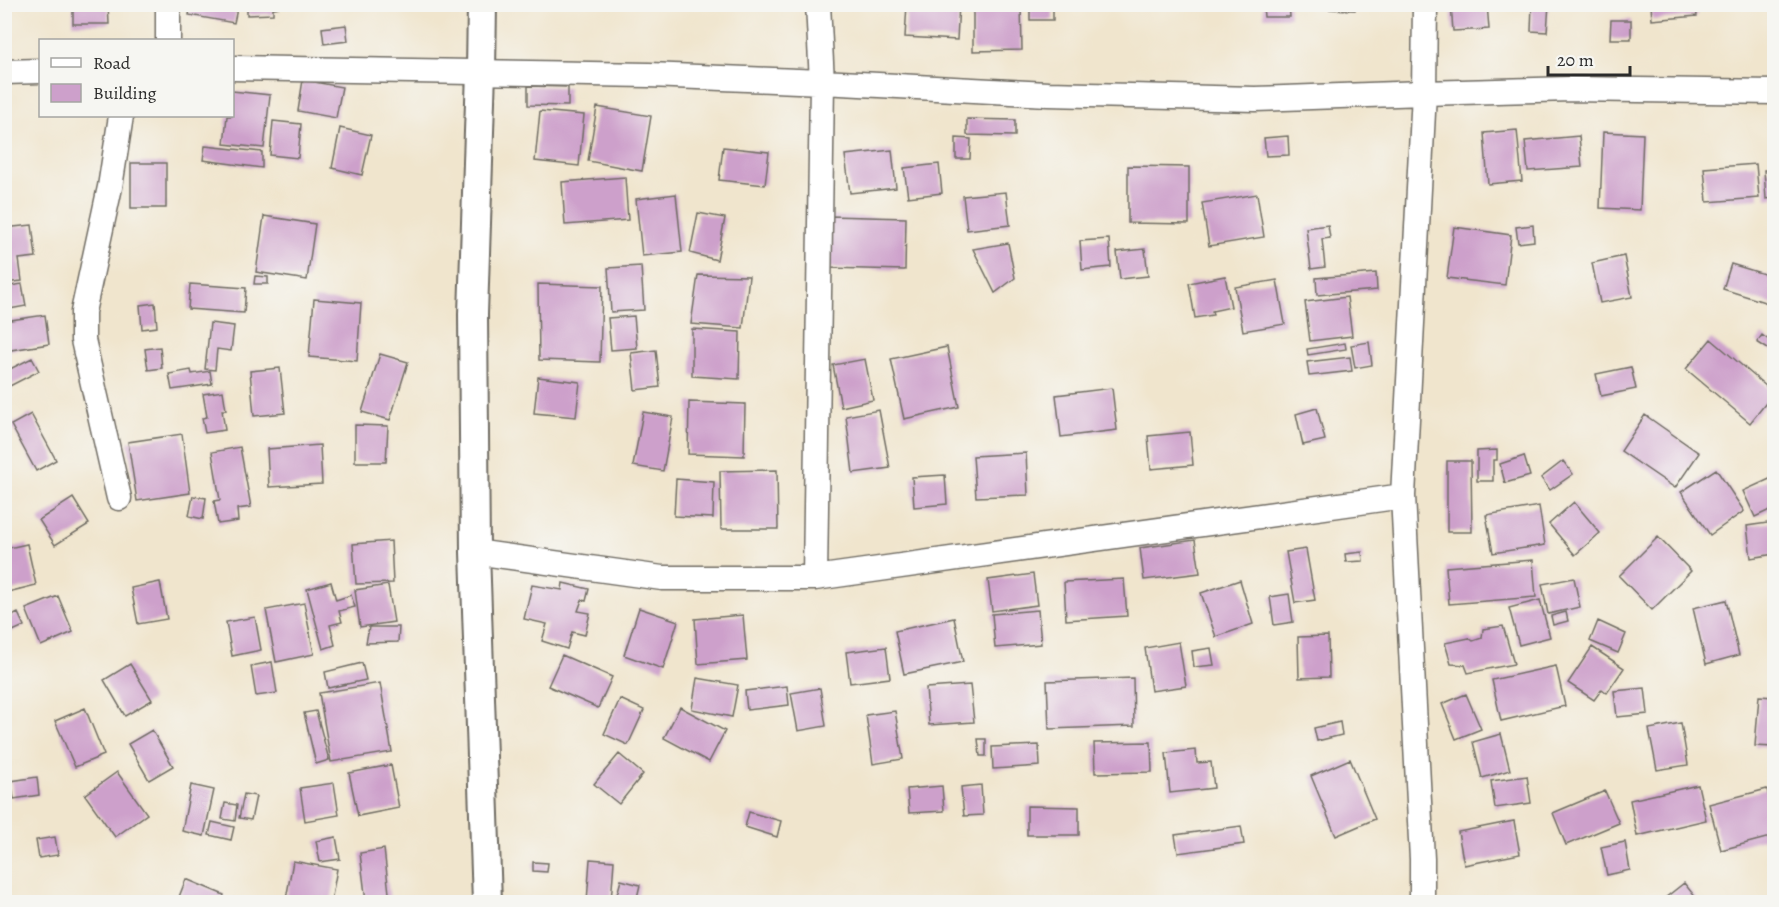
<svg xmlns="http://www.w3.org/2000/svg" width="1779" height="907" viewBox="0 0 1779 907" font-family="Alegreya,serif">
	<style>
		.building { fill: #cda0cb }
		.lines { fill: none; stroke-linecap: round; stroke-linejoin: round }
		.minor-casing { stroke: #706c64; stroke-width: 27 }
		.tertiary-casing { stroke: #706c64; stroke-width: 32 }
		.minor { stroke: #fff; stroke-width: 24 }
		.tertiary { stroke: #fff; stroke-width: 28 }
	</style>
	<rect width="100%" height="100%" fill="#f6f6f2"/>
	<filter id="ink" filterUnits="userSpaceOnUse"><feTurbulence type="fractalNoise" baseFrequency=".0167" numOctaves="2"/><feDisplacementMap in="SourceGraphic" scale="12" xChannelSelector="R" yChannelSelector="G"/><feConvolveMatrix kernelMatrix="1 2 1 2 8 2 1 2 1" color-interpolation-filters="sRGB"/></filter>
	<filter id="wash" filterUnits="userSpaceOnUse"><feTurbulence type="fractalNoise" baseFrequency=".008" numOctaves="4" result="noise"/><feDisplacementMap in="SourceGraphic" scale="24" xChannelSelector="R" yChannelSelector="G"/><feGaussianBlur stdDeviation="1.35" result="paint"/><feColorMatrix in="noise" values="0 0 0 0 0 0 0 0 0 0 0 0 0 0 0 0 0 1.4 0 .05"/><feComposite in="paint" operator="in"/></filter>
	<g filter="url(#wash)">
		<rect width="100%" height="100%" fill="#f0e5cd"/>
		<g id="blocks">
			<path class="building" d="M73,4H108L109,24H73Z
				M191,4H238L234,23L189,15Z
				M247,4H282V7L273,8V14L247,15Z
				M907,4H959L957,40L905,37Z
				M1030,4H1053V20H1030Z
				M1263,4H1289L1290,17H1264Z
				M1322,4H1356L1355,10L1322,9Z
				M1451,4H1487L1489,29L1453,31Z
				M1532,4H1549L1547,32L1531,31Z
				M1651,4H1696L1697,16L1652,20Z
				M1021,5L1022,50L973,51V6Z
				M1611,20H1631V39H1610Z
				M346,25L348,41L324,44L322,28Z
				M303,80L342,87L336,118L298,111Z
				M528,86L568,87V106L528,105Z
				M232,91L270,95L264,148L224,144L227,116H232Z
				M597,107L651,116L642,171L588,161Z
				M540,111L584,115L579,166L535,161Z
				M967,119L1015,120V136L967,135Z
				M273,121L301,124L298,158L270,155Z
				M340,128L371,135L362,175L332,168Z
				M1517,130L1522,181L1488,184L1484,133Z
				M1603,132L1643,134L1640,210L1600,208Z
				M1288,136L1289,155L1266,156L1264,138Z
				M1579,136L1582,167L1528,171L1525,141Z
				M956,138L971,139L970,159H956Z
				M205,146L262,152V168L203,160Z
				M723,147L769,152L765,185L719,180Z
				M892,150L896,188L850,193L845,155Z
				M131,163H166V208H131Z
				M939,164L942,193L908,197L904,168Z
				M1756,164L1759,198L1707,202L1704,168Z
				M1128,166L1189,167V224L1128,223Z
				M1764,170H1774V198L1766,199Z
				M625,177L628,220L565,225L562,182Z
				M1006,192L1010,225L967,230L963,196Z
				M676,194L682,252L642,256L636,199Z
				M1257,194L1264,237L1209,246L1202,203Z
				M698,213L725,218L717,260L690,253Z
				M264,216L315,224L307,280L256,272Z
				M829,216L906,218L905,270L828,268Z
				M32,225L36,257L19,259L22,281L4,283V228Z
				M1328,225L1330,238L1322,239L1325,267L1311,269L1306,228Z
				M1533,225L1534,241L1518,243L1516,227Z
				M1454,227L1511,235L1505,285L1447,278Z
				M1109,239L1111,267L1082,270L1080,241Z
				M1008,243L1015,278L995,293L973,249Z
				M1145,249L1148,276L1120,279L1117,252Z
				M1624,256L1632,297L1600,303L1592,263Z
				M1731,264L1774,277V305L1723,289Z
				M641,266L644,310L611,312L608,268Z
				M1376,273L1377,290L1317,295L1316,278Z
				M698,275L749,276L743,328L691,324Z
				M255,276L268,277V284H254Z
				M1225,276L1231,307L1212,311L1213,315L1195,318L1189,283Z
				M1277,280L1285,324L1243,331L1235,287Z
				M22,284L26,306L4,310V287Z
				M190,284L246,288L244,313L188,309Z
				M538,284L602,286L600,362L539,360Z
				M1347,297L1352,336L1310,341L1305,302Z
				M314,299L361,303L357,361L309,357Z
				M155,303L157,327L142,329L140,305Z
				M45,315L49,344L4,351V321Z
				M634,316L637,348L611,350L608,318Z
				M210,323L234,326L231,351L217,349L215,370L205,369Z
				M692,329L740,332L739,379L692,376Z
				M1762,335L1774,344V350L1773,349L1771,351L1757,342Z
				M1711,339L1774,393L1750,423L1686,369Z
				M1369,342L1372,365L1355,368L1351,345Z
				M1345,343L1346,349L1308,355L1307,349Z
				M160,347L162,368L148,370L145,349Z
				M947,347L959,407L904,419L891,359Z
				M656,350L660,387L635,390L631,353Z
				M380,354L408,362L390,420L362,412Z
				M1350,357L1352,371L1309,376L1307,362Z
				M32,358L39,371L4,389V372Z
				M865,359L873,400L841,407L833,365Z
				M1631,367L1636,389L1601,396L1596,374Z
				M280,368L285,413L254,416L250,371Z
				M191,370L192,374L210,371L212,384L172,390L169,374Z
				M538,377L580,382L576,417L534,413Z
				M1112,388L1117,430L1061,437L1056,395Z
				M223,391L226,410H222L225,430L205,433L202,418L207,417L203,394Z
				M689,402L745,404L744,456L688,454Z
				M1317,408L1325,440L1303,445L1296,414Z
				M879,410L890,468L853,473L846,416Z
				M643,412L673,417L663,471L633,466Z
				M31,414L56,460L36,471L11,425Z
				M1645,415L1699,453L1675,488L1621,451Z
				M355,425L388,426L386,462H355Z
				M1190,432L1193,465L1151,469L1148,436Z
				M182,434L190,493L137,501L128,442Z
				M320,445L322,484L269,487L267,449Z
				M240,447L251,507L237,509L238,521L218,524L214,501L220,500L212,452Z
				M1497,450V460H1493V481H1477V451Z
				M1026,453L1028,495L976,497L973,456Z
				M1524,456L1530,476L1505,483L1500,464Z
				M1447,461H1471L1472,532H1447Z
				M1563,461L1573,474L1550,490L1541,478Z
				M1716,469L1744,511L1710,535L1681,492Z
				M777,470L778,529H721L720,471Z
				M945,475L947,504L914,507L912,477Z
				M1774,477V508L1755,517L1743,491Z
				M676,479L714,482L713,518L674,516Z
				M193,496L206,498L203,519L189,516Z
				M73,498L89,524L55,545L39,520Z
				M1574,502L1600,533L1575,555L1549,524Z
				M1539,506L1545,545L1493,553L1486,515Z
				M1774,522V554L1751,558L1747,526Z
				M1658,537L1691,571L1652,610L1619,576Z
				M1195,540L1200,573L1144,580L1140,548Z
				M391,541L393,583L356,584L353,544Z
				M27,544L36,585L4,593V549Z
				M1306,549L1315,600L1295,603L1286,552Z
				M1362,552L1363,561L1346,562L1345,554Z
				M1533,560L1536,597L1449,604L1446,567Z
				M1033,574L1037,605L992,611L988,580Z
				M1574,578L1580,607L1548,614L1542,584Z
				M1124,579L1127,616L1066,620L1064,582Z
				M1240,580L1253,624L1216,637L1201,593Z
				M160,582L167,619L138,624L131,588Z
				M331,582L336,600L351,595L355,607L339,611L342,622L330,625L335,645L323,649L307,589Z
				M563,583L589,589L586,601L582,600L578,611L590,613L585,635L572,632L567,649L542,641L547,624L524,619L532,585L562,590Z
				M388,585L394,622L360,627L355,590Z
				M1289,594L1293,622L1274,625L1270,597Z
				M58,596L73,632L41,646L26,609Z
				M1540,600L1550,637L1519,645L1509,608Z
				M1726,600L1739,655L1706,664L1693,608Z
				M304,603L314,654L276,662L266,610Z
				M639,608L678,621L663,669L624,655Z
				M1038,610L1041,644L995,648L992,614Z
				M1566,612L1568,621L1553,625L1551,616Z
				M18,613L24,626L4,635V620Z
				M743,615L747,660L698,664L695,619Z
				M255,617L261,650L232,656L226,622Z
				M954,618L963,662L904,674L895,631Z
				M1598,621L1626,634L1618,653L1590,641Z
				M1503,626L1514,664L1468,673L1465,665L1451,664L1445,643L1469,638L1473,641L1482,638L1483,629Z
				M369,627H399L398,642L366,643Z
				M1328,636L1329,677L1299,678L1298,637Z
				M1179,642L1186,686L1151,691L1145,648Z
				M886,647L890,678L850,683L846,652Z
				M1592,647L1624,668L1607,693L1602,689L1594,700L1568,683Z
				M1211,648L1214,665L1194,667L1192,651Z
				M562,655L612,677L598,708L548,686Z
				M272,662L277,693L256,696L251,666Z
				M362,663L366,680L328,688L325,672Z
				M130,664L152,700L125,716L104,680Z
				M1556,666L1565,706L1501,721L1492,680Z
				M697,678L738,685L732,717L692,709Z
				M1133,678L1134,726L1049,729L1047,681Z
				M380,683L392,752L331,762L319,693Z
				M970,685L974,722L929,725L926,688Z
				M787,686L789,705L747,710L745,691Z
				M820,688L826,726L798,731L791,693Z
				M1645,688L1648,714L1617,717L1614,691Z
				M1466,694L1481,729L1456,739L1442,704Z
				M1759,696L1774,697V747L1755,746Z
				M620,699L644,710L628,745L604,734Z
				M680,707L725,731L709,762L664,738Z
				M85,708L104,755L75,767L55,721Z
				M316,711L329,760L316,764L304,713Z
				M895,711L903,759L873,764L866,715Z
				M1340,722L1342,735L1317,741L1314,728Z
				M1681,723L1688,765L1657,770L1649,729Z
				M152,730L173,766L149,780L128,744Z
				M1501,734L1510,770L1482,778L1473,742Z
				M978,739H986V756H980Z
				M1151,742L1152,772L1095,773L1094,743Z
				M1039,745L1040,766L993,769L992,747Z
				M1196,750L1197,763L1211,762L1214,788L1170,793L1166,753Z
				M619,754L643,774L619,804L594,784Z
				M1350,759L1375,819L1336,836L1311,776Z
				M391,765L399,808L358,816L349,773Z
				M117,772L147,814L115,837L85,795Z
				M1527,776L1531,803L1495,808L1491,781Z
				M37,777L39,795L14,799L11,781Z
				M334,783L339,815L305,821L300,788Z
				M191,785L214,790L204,836L182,831Z
				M981,785L983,815L964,816L961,787Z
				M1698,785L1706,820L1637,836L1630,800Z
				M942,786L944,811L909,813L907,789Z
				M1767,789L1774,818V836L1721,850L1709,804Z
				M1605,791L1619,823L1566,845L1553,813Z
				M244,794L256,796L251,820L239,818Z
				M225,803L237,805L235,821L222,819Z
				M1027,806L1079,807V835H1027Z
				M749,812L781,821L777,837L745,827Z
				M1514,821L1520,854L1464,865L1458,832Z
				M212,822L234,827L231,840L209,835Z
				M1241,826L1244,844L1178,853L1175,835Z
				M55,837L58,855L39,858L36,840Z
				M336,837L340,859L320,862L316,841Z
				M1625,842L1630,870L1607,875L1601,847Z
				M384,849L390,902H366L360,853Z
				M590,859L614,861L611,902H587Z
				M293,861L337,869L331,902H308L286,899Z
				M533,862L548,863L547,872L533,871Z
				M186,879L224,895L222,902H177Z
				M621,880L640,885L636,902H615Z
				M1684,883L1697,899L1693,902H1660Z"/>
		</g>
	</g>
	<g filter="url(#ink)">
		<use href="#blocks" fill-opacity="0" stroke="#706c64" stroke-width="1.5"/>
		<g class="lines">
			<defs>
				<path id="minor" d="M168,40V4
					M232,68L649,75L822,82L1048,94L1255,99L1424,93L1571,89L1774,92
					M4,72L40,71
					M119,498L83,340V312L110,187L121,116
					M475,552L662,578H815L1403,496
					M815,578L822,82L818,4
					M1422,902V859L1403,496L1424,93L1425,4"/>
				<path id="tertiary" d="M482,4L481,71L473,314L475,552L487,902"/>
			</defs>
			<use href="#minor" class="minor-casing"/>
			<use href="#tertiary" class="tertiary-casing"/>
			<use href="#minor" class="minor"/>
			<use href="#tertiary" class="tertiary"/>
		</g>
	</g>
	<rect width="1779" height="907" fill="none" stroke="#f6f6f2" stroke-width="24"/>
	<rect x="39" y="39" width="195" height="78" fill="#f6f6f2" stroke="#a5a5a2" stroke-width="1.5"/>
	<rect x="51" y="58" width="30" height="9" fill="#ffffff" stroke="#a5a5a2" stroke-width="1.5"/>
	<text x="93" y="69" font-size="18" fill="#2b2b2b">Road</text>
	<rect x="51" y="84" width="30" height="18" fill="#cda0cb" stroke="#a5a5a2" stroke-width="1.5"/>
	<text x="93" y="99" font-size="18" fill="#2b2b2b">Building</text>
	<path d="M1548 66v9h82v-9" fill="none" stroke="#2b2b2b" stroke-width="3"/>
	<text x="1557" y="66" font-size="18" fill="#2b2b2b" stroke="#f6f6f2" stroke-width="4.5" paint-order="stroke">20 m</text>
</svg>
